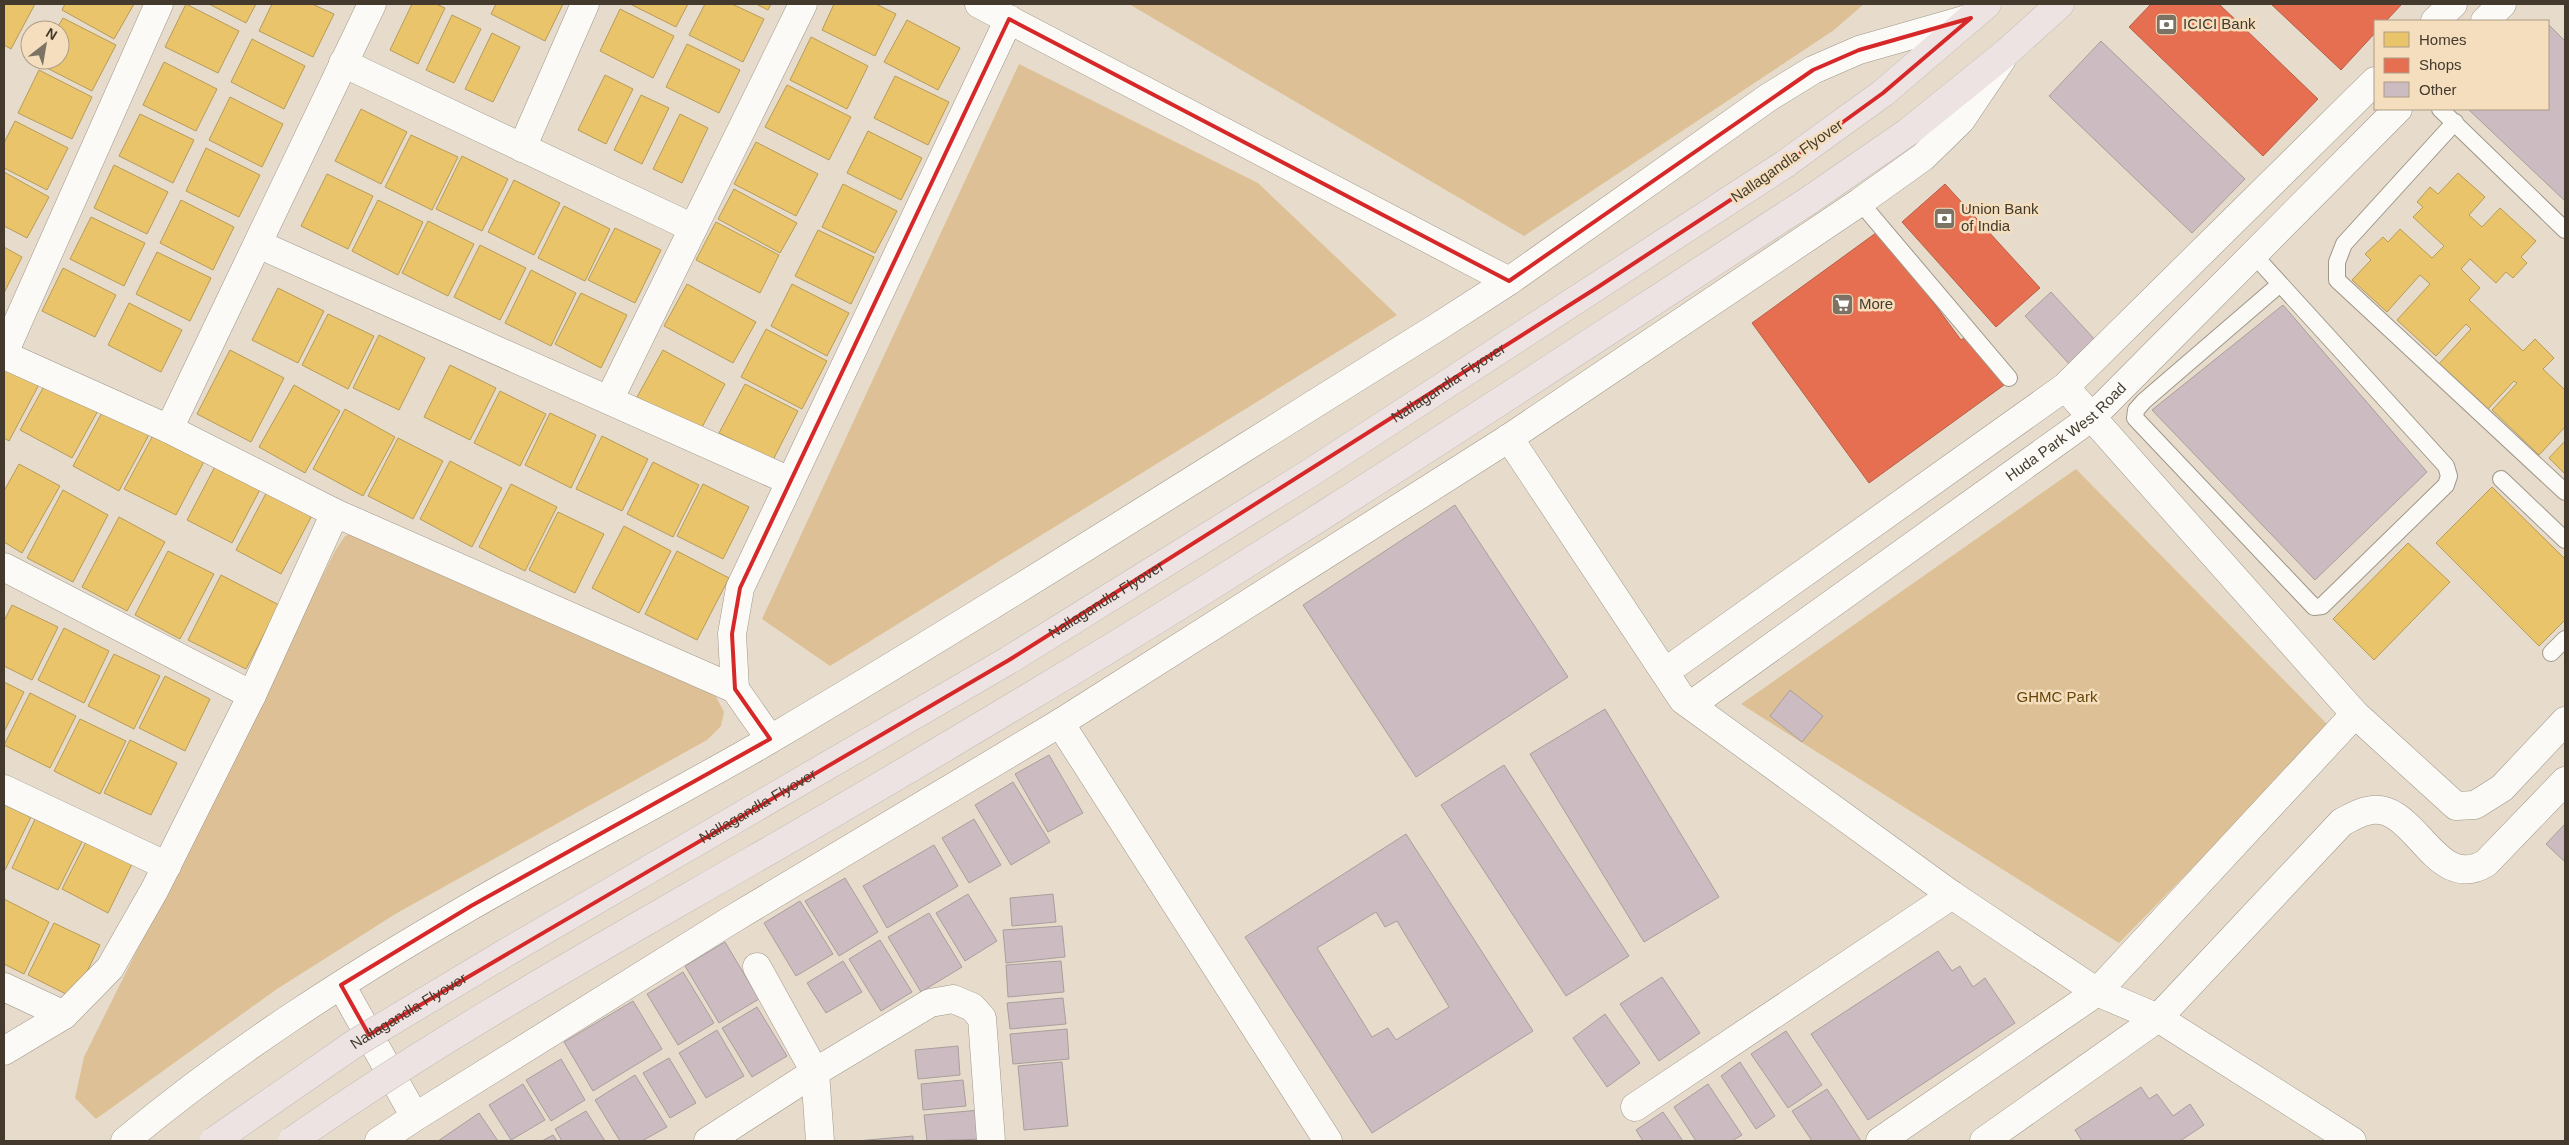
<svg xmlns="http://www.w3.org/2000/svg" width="2569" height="1145" viewBox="0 0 2569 1145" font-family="Arial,sans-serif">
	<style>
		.green { fill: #ddc095 }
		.homes { fill: #e9c46a; stroke: #b79b58 }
		.shops { fill: #e76f51; stroke: #b65f46 }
		.building { fill: #ccbbc0; stroke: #a89f9c; fill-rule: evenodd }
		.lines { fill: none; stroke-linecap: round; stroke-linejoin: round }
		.service-casing { stroke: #9e9688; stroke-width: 18 }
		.minor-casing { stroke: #9e9688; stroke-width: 29 }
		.tertiary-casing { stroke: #9e9688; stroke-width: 29 }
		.primary-casing { stroke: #c2bcb4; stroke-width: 29 }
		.service { stroke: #fbfaf7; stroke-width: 16 }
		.minor { stroke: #fbfaf7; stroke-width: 28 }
		.tertiary { stroke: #fbfaf7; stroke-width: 28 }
		.primary { stroke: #ede3e3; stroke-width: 28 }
		.primary-bridge-casing { stroke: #c2bcb4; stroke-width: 29; stroke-linecap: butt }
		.primary-bridge { stroke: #ede3e3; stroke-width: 28 }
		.marked { fill: none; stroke: #d62828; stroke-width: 4; stroke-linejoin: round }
		.labels { text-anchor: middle; stroke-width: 5; stroke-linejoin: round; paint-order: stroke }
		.poi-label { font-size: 15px; fill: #433a2d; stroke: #f4debe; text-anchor: start }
		.street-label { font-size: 15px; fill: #433a2d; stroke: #f4debe }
		.park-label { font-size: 15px; fill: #654507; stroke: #f4debe }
	</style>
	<rect width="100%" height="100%" fill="#e7dccb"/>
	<path class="green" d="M1129,4H1864L1834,30L1524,236Z
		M1019,64L1258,183L1397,315L830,666L762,619Z
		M2076,469L2330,727L2119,943L1741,704Z
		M361,530L714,693L724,712L721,726L707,740L397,913L277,989L96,1119L75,1098L84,1057L335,551L345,536Z"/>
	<path class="homes" d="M4,4H35L11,49L4,45Z
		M65,4H134L114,39L62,10Z
		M186,4L239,31L218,73L165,47Z
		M209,4H256L246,23Z
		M272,4H312L334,14L313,57L259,31Z
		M412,4H436L445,8L418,64L390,50Z
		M496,4H563L545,41L491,14Z
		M630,4H688L676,27Z
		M705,4H732L764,19L743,62L689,35Z
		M756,4H771L768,10Z
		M834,4H876L896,14L875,56L822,30Z
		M620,9L674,36L653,78L600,51Z
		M452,15L481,29L454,83L426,70Z
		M63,18L116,45L92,91L39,64L41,60H60V30H56Z
		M907,20L960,48L938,90L884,62Z
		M492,33L520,47L493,102L465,89Z
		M811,37L868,66L847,109L790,80Z
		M252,39L305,66L284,109L231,82Z
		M687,44L740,70L719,113L666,87Z
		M164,62L217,89L196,131L143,105Z
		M39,70L92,97L72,139L18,113Z
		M605,75L633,89L606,144L578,130Z
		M895,76L949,102L928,145L874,118Z
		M787,85L851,117L829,160L765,127Z
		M641,95L669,108L642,164L614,150Z
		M230,97L283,124L262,167L209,140Z
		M361,109L407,132L381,184L335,161Z
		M140,114L194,140L173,183L119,156Z
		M680,114L708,128L682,183L653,169Z
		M15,121L68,148L47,190L4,168V143Z
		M868,131L922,158L901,200L847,173Z
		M411,135L458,157L432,210L385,187Z
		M756,142L818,174L796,216L734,184Z
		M206,148L260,175L239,217L186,191Z
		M462,156L508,179L482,231L436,209Z
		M114,165L168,192L147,234L94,208Z
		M4,172L49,197L27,238L4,226Z
		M2458,173L2485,197L2469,215L2482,227L2500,208L2536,241L2521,257L2527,263L2513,278L2506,272L2496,283L2470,259L2461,269L2480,288L2469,300L2523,351L2535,339L2554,358L2543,369L2565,390V427L2539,455L2492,410L2517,383L2514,381L2486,411L2437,366L2471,329L2466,324L2436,356L2397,320L2430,284L2420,275L2387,312L2352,280L2371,260L2365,254L2383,237L2388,242L2400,229L2432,258L2444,246L2413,217L2423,207L2417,202L2430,187L2438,194Z
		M327,174L373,196L348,249L301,226Z
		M514,180L560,203L534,255L488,232Z
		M843,184L897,211L875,253L822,227Z
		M734,189L797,223L780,253L718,219Z
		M181,200L234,227L213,270L160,243Z
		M378,200L423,222L398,275L352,251Z
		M564,206L610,229L585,281L538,258Z
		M91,217L145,243L124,286L70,259Z
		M428,221L474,244L448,296L402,273Z
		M716,222L779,255L760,293L696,260Z
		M615,228L661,250L635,303L588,280Z
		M818,230L874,257L851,304L795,276Z
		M480,245L526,268L500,320L454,297Z
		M4,247L22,257L4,293Z
		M157,252L211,278L190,321L136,294Z
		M63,268L116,295L95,337L42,311Z
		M531,270L576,293L551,346L505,323Z
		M687,284L756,322L733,363L664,326Z
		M792,284L849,313L827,356L771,326Z
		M278,288L324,311L298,363L252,340Z
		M581,293L627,315L601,368L555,344Z
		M129,303L182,330L161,372L108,345Z
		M328,314L374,336L348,389L302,365Z
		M766,329L827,361L802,409L741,377Z
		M379,335L425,358L399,410L353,388Z
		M230,350L284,378L251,442L197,414Z
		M663,350L725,384L700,431L637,397Z
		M4,358L42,379L9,441L4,438Z
		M450,365L496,388L470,440L424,417Z
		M48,379L100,407L72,458L20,430Z
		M745,384L798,411L773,460L719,433Z
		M294,385L340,411L305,473L259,447Z
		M500,391L546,414L520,466L474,443Z
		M105,407L151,431L119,491L73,466Z
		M345,409L395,437L363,496L313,469Z
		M550,413L596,435L571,488L525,465Z
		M158,426L209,452L176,515L124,489Z
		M602,436L648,459L622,511L576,489Z
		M398,438L443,461L413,519L368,496Z
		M2565,441V474L2549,458Z
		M220,457L265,480L232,543L187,520Z
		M450,461L502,488L472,547L420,519Z
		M653,462L699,485L673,537L627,514Z
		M19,464L60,486L22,553L4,542V491Z
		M271,484L316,508L281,574L236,550Z
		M511,484L557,507L525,571L479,547Z
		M703,484L749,507L723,559L677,536Z
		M2492,487L2565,559V620L2539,646L2436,543Z
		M63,490L108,515L73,582L27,558Z
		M558,512L604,534L575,593L529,570Z
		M119,517L165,542L127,611L82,587Z
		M624,526L671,551L639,613L592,588Z
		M2408,543L2450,582L2374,660L2333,619Z
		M168,551L214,574L180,639L135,615Z
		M677,551L729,578L697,640L645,614Z
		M221,575L279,605L246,669L188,640Z
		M12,605L58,627L32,680L4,666V621Z
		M64,628L109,651L84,703L38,680Z
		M114,654L160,676L134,729L88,706Z
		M165,676L210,699L185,751L139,728Z
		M4,682L24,692L4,732Z
		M30,693L76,716L50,768L4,745Z
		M80,719L126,741L100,794L54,771Z
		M130,740L177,763L151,815L104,793Z
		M4,804L31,817L5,870L4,869Z
		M37,815L84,838L58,890L12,868Z
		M88,838L134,860L108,913L62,889Z
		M4,899L49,922L24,974L4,964Z
		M54,923L100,945L74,998L28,975Z"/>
	<path class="shops" d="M2151,4H2219L2318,99L2263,156L2129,27Z
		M2271,4H2402L2386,21H2375V33L2341,70Z
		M1945,184L2040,288L1996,327L1902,222Z
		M1880,230L1961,340L1967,336L2004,385L1869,483L1752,323Z"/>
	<path class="building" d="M2548,24L2565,41V201L2468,109H2548Z
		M2101,41L2245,179L2192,233L2049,96Z
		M2051,292L2097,342L2071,366L2025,316Z
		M2283,305L2427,472L2315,580L2152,410Z
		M1455,505L1568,677L1416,777L1303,605Z
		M1790,690L1823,716L1802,742L1770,716Z
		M1605,709L1719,897L1644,942L1530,754Z
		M1049,755L1083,813L1048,832L1015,774Z
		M1504,765L1629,956L1566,996L1441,805Z
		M1013,782L1050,842L1011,865L975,805Z
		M974,819L1001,865L969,883L942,838Z
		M2565,824V862L2546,844Z
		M1406,834L1533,1031L1372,1133L1245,937ZM1376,912L1385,927L1397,921L1449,1007L1396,1040L1388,1028L1372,1037L1317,948Z
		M934,845L958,886L887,928L863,886Z
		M845,878L878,932L839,956L805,901Z
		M968,894L997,941L965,961L936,913Z
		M1053,894L1056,922L1012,926L1010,898Z
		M800,901L833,954L796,976L764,923Z
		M929,913L962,967L921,992L888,937Z
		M1062,926L1065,957L1006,963L1003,930Z
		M880,940L912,992L881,1011L849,959Z
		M725,942L759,999L719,1023L685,966Z
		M1938,951L1952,971L1960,966L1973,987L1985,978L2015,1023L1868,1120L1811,1034Z
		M843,961L862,992L826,1013L807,983Z
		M1061,961L1064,992L1008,997L1006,965Z
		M683,972L714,1023L678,1045L647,994Z
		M1662,977L1700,1033L1659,1061L1620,1004Z
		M1063,998L1066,1024L1010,1029L1007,1003Z
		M633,1001L662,1049L593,1091L564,1042Z
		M757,1007L787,1056L752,1077L722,1028Z
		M1605,1014L1640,1063L1607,1087L1573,1038Z
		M1067,1029L1069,1059L1013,1064L1010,1034Z
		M717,1030L744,1076L706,1098L679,1053Z
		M1786,1031L1822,1085L1788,1108L1751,1054Z
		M958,1046L960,1075L918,1079L915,1050Z
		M669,1058L696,1103L670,1118L643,1073Z
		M561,1059L585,1100L551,1121L526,1080Z
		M1062,1062L1068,1126L1024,1130L1018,1066Z
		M1740,1062L1775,1116L1756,1129L1721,1076Z
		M635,1075L667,1127L642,1141H620L595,1100Z
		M963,1080L966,1106L923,1110L921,1084Z
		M523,1084L545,1120L511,1140L489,1105Z
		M1708,1084L1742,1135L1732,1141H1696L1674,1107Z
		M2141,1087L2149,1099L2157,1094L2173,1116L2190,1104L2204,1125L2180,1141H2082L2075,1130Z
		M1827,1089L1861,1141H1812L1792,1111Z
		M980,1110L983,1139L927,1141L924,1115Z
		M586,1111L605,1141H562L555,1129Z
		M1663,1112L1683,1141H1643L1636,1130Z
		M479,1113L498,1141H438Z
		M553,1135L557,1141H542Z
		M913,1136V1141H857Z"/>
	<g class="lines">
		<defs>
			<path id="service" d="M2440,109L2565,230
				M2455,122L2344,244L2337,262V280L2565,492
				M1860,202L2009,378
				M2253,254L2446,466L2449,476L2446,485L2322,606L2314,607L2135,418L2136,410L2144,401L2280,284
				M2501,479L2565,540
				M2551,653L2565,639"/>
			<g id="minor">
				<path d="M2435,21L2453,4"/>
				<path d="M2485,21L2502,4"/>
				<path d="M343,63L693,228"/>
				<path d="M522,148L585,4"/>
				<path d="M258,244L790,481"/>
				<path d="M4,353L159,4"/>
				<path d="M2065,387L2355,714"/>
				<path d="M609,400L803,4"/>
				<path d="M169,429L372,4"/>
				<path d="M1509,438L1683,700L1952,895L2097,992L2158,1018L2352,1141"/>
				<path d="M4,567L252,695"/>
				<path d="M1665,672L2065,387L2375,81"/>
				<path d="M735,689L732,634L740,588L1009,19"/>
				<path id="s1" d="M1691,705L2092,417L2398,109"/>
				<path d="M1060,723L1328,1141"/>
				<path d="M4,789L167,866"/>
				<path d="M757,967L815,1072L820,1141"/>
				<path d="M4,987L64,1015"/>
				<path d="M4,1051L64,1015L110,968L155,889L252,695L335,513"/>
				<path d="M1635,1107L1952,895"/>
				<path d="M708,1141L815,1072L930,1003L953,999L972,1007L982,1018L991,1141"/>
				<path d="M1880,1141L2097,992L2355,714L2456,806L2475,805L2502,788L2565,721"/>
				<path d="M1984,1141L2158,1018L2342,822C2350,818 2358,813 2367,811C2415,798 2434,895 2486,863L2565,781"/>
			</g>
			<path id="tertiary" d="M979,4L1509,281
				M4,355L169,429L335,513L735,689L770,739
				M341,985L415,1117
				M125,1141C231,1052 352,975 471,906C569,849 671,797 769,740C994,607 1214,466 1436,328L1509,281L1769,97L1813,70L1859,50L1971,18
				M379,1141L415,1117L731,920L1060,723L1509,438L1860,202L1923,157L1961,120L2002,59"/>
			<path id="primary" d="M1785,164L1883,93L1987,4
				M1808,201L1908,132L2007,52L2060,4"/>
		</defs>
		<use href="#service" class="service-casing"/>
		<use href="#minor" class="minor-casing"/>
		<use href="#tertiary" class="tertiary-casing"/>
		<use href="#primary" class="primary-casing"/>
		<use href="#service" class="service"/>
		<use href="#minor" class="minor"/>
		<use href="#tertiary" class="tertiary"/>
		<use href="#primary" class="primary"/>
		<defs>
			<g id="primary-bridge">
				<path id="s2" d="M214,1141L357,1042L507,952L1009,660L1310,473L1785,164"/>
				<path d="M292,1141C439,1038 595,951 751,861C842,809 931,756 1021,702C1288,543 1547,370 1808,201"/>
			</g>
		</defs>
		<use href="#primary-bridge" class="primary-bridge-casing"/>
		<use href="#primary-bridge" class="primary-bridge"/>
	</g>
	<path class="marked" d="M1971,18L1883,93L1785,164L1598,287L1009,660L369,1035L341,985L471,906L770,739L735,689L732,634L740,588L1009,19L1509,281L1813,70L1859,50Z"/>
	<defs>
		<symbol id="bank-square" viewBox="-11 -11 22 22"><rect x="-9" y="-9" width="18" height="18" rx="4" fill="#7c7364" stroke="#f4debe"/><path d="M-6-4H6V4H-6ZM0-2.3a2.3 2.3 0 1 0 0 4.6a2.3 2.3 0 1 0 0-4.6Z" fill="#fff"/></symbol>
		<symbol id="supermarket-square" viewBox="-11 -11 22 22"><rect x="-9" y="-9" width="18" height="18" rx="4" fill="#7c7364" stroke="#f4debe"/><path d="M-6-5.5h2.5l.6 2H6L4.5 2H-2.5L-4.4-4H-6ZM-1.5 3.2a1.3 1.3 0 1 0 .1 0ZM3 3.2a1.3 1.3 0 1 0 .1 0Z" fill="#fff"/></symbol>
	</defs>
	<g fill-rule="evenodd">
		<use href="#bank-square" x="2154" y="12" width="25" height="25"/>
		<use href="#bank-square" x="1932" y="206" width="25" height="25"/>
		<use href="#supermarket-square" x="1830" y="292" width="25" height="25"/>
	</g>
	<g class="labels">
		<g class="poi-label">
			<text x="2183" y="29">ICICI Bank</text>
			<text x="1961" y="214">Union Bank<tspan x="1961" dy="17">of India</tspan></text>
			<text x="1859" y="309">More</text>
		</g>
		<g class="street-label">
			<text transform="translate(1787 161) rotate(-35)" y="5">Nallagandla Flyover</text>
			<text dy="5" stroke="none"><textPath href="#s2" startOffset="1449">Nallagandla Flyover</textPath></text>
			<text dy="5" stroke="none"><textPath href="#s1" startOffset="464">Huda Park West Road</textPath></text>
			<text dy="5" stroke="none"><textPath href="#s2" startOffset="1044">Nallagandla Flyover</textPath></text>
			<text dy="5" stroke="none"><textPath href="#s2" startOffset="639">Nallagandla Flyover</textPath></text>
			<text dy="5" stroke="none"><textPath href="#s2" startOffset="234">Nallagandla Flyover</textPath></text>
		</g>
		<g class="park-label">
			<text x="2057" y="702">GHMC Park</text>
		</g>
	</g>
	<rect width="2569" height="1145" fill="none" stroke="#433a2d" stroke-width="10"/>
	<rect x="2374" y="20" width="175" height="90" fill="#f4debe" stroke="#ad9c84"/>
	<rect x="2384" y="32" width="25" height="15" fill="#e9c46a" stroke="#ad9c84"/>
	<text x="2419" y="45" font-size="15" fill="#433a2d">Homes</text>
	<rect x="2384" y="58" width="25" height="15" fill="#e76f51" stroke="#ad9c84"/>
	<text x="2419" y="70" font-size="15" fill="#433a2d">Shops</text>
	<rect x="2384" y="82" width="25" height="15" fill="#ccbbc0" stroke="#ad9c84"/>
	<text x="2419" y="95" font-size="15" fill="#433a2d">Other</text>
	<g transform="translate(45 45) rotate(31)"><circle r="24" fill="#f4debe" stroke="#ad9c84"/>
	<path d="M0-4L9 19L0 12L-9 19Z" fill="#7c7364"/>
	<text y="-8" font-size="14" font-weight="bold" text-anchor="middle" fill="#433a2d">N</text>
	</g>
</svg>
